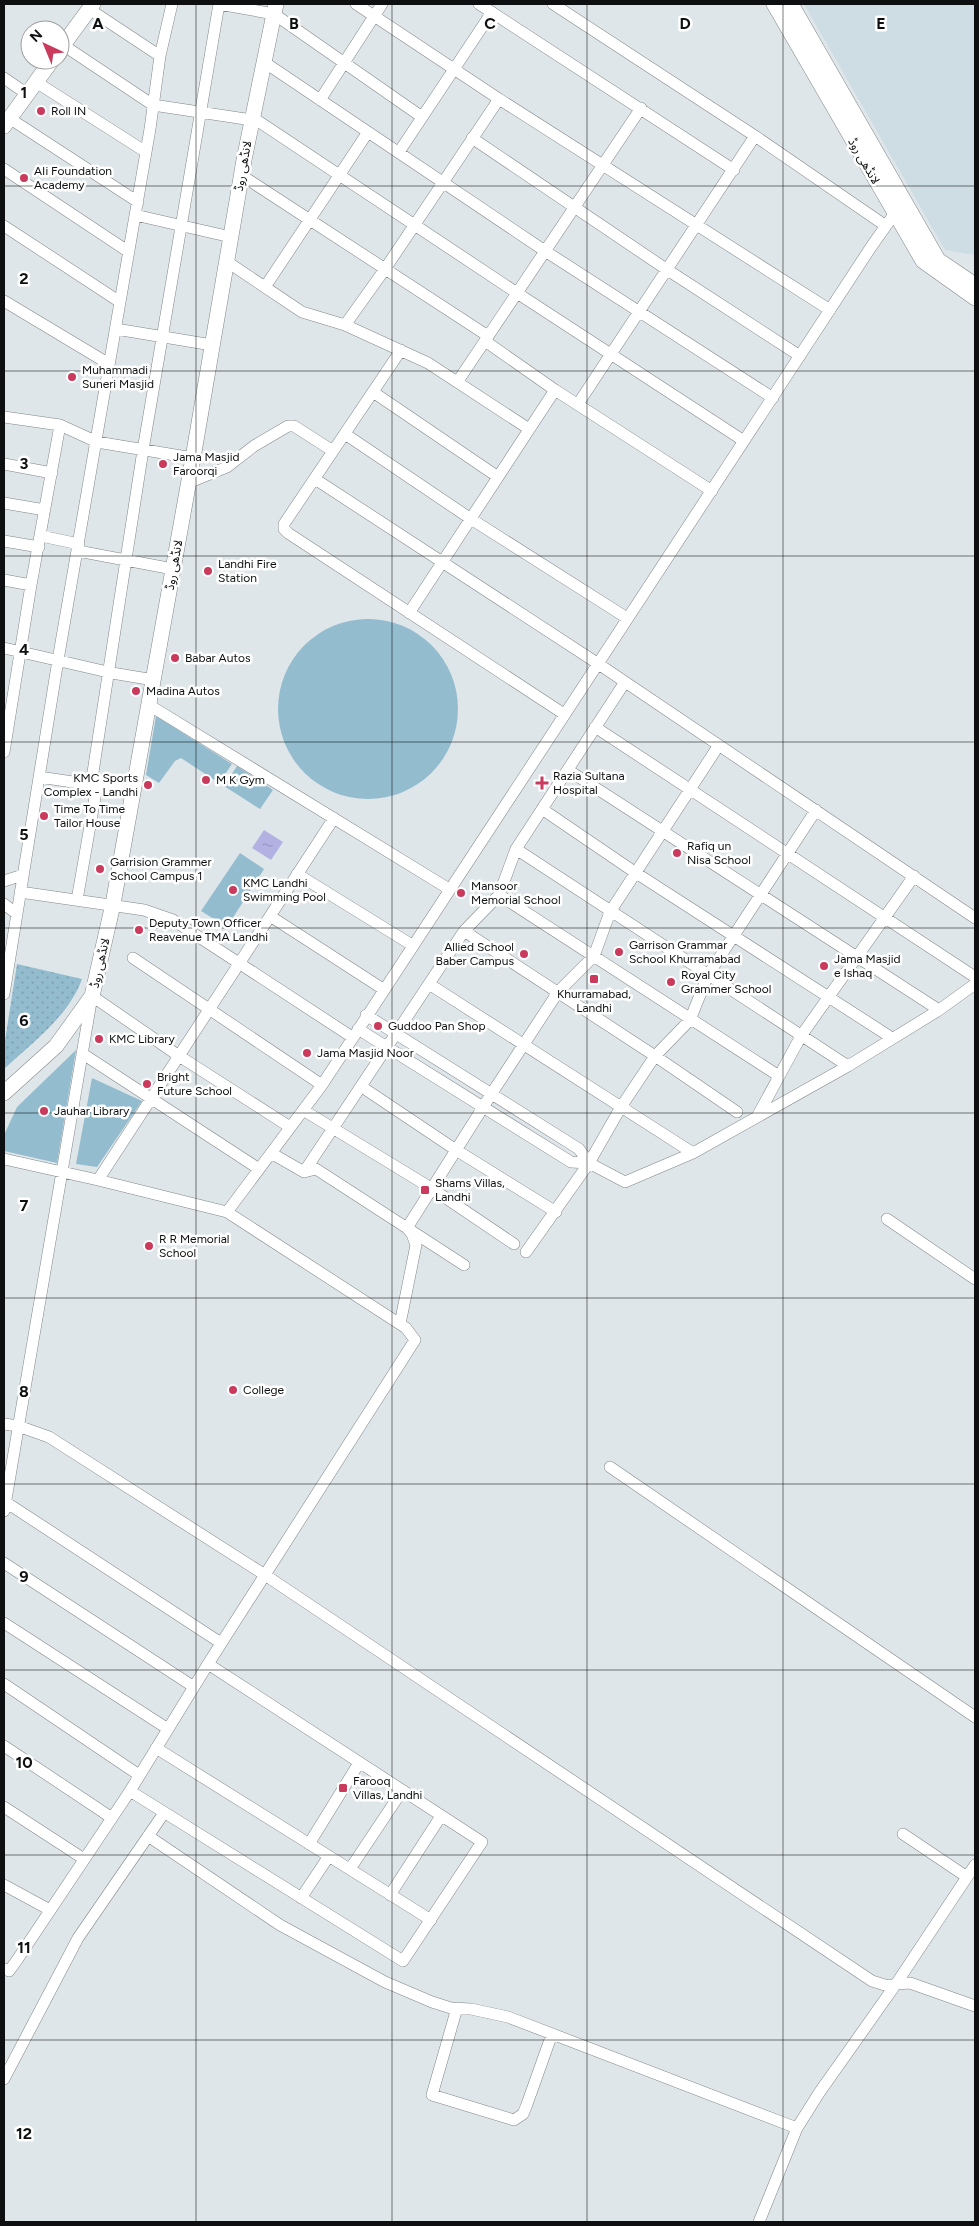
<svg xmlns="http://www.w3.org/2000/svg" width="979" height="2226" viewBox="0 0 979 2226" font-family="Figtree,'Noto Sans Arabic',sans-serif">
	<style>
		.built { fill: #cedce4 }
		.green { fill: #93bccf }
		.park { fill: url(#park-dots) }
		.water { fill: url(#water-ripples) }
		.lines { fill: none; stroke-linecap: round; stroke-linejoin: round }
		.minor-casing { stroke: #808689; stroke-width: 12 }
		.major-casing { stroke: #808689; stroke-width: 16 }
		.minor { stroke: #fff; stroke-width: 11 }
		.major { stroke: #fff; stroke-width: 15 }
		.grid { fill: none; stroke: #0d0f10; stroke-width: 1; stroke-opacity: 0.55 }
		.poi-dot { fill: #c93a5c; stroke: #fff; stroke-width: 2 }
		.labels { text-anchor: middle; stroke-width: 5; stroke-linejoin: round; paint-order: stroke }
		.poi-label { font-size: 12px; fill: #0d0f10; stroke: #fff; text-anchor: start }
		.street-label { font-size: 12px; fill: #0d0f10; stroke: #fff }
		.grid-label { font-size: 16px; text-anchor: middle; font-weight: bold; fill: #0d0f10; stroke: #fff; stroke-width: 5; stroke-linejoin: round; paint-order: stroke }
	</style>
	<defs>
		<pattern id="park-dots" width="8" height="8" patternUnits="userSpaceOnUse" patternTransform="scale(1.25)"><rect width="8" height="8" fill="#93bccf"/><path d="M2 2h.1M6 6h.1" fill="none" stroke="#7ea0b1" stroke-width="1.8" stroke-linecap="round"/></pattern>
		<pattern id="water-ripples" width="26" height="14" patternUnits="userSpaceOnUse" patternTransform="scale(1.25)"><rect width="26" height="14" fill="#b2b1e2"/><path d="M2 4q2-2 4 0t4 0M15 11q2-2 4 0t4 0" fill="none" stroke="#9897c1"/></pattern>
	</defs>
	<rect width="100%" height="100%" fill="#dfe6e9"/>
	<path class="built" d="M804,4H975V255L945,250Z"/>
	<path class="green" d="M278 709a90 90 0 1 1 180 0a90 90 0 1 1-180 0Z
		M156,716L232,764L219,783L181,758L175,761L159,783L146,775Z
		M237,766L273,790L260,809L224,786Z
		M240,853L264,869L227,927L201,911Z
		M76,1050L57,1163L4,1151V1135L17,1107Z
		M92,1078L142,1101L97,1167L76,1164Z"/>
	<path class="park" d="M17,964L82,979C69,1016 31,1044 4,1069V1047Z"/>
	<path class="water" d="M264,830L283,842L271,860L252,848Z"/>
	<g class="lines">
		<defs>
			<path id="minor" d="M219,4L274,14L422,117
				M479,4L734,170
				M553,4L755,136L886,226
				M89,9L160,56
				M63,45L153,105L252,120
				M264,62L368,132
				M4,78L27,94
				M36,82L146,152
				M499,99L830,310
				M320,100L382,4
				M252,117L517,293L744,441
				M9,118L138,202
				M472,138L666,269L800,356
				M399,152L492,12
				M4,169L129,252
				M241,175L488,336
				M135,215L231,237
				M4,226L120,302
				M226,261L302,312L345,325L428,363L529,429
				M265,287L368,132L545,251L773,398
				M4,301L109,364
				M345,325L385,269L499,99L356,4
				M116,329L212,345
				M485,341L555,390L712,491
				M401,350L284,524V529L288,533L564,714
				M458,381L641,108
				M373,392L498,477
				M578,404L755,136
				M4,417L60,425L97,442L193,458
				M345,434L471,519L627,618
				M4,464L52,473
				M315,479L597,663L975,918
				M188,483L227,467L254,446L288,426H294L333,451
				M4,503L45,510
				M41,536L79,544
				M4,541L39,547
				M78,551L173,569
				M4,580L31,585
				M409,613L555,390
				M4,648L112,673L154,680
				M149,705L449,889
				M595,727L975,977
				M4,752L31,585L60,425
				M568,770L939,1010
				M39,777L134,791
				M91,785L143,450L219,4
				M542,809L636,873L892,1038
				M516,849L848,1066
				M297,874L412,945
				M4,881L23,875
				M20,892L144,910L173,920L352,1037
				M499,895L779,1076
				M77,900L97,786
				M4,904L17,914
				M270,916L383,989
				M464,931L655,1056L737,1112
				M133,958L322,1085
				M429,984L693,1153
				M4,994L58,660L150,129L160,56L172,4
				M366,1015L579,1149L589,1163L625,1182L693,1153L848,1066L939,1010L975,984
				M358,1029L571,1162L589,1163
				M83,1054L259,1169
				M362,1087L456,1150L556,1212
				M303,1110L431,1188L514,1244
				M758,1115L801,1036L914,876
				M271,1153L304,1172L316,1169L464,1265
				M4,1159L98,1180L227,1212L406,1328L415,1340L208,1664L130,1791L17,1960L9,1971L4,1969
				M304,1172L464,931L499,895L516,849L625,682
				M98,1180L334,818
				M227,1212L322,1085L871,247L895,213L901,209
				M887,1219L975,1279
				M526,1252L589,1163L621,1107L655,1056L690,1020L708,975L816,810
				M400,1324L416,1245L412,1234L407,1228L492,1093L558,992L594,956L610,912L719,745
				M4,1424L18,1426L49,1437L265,1575L872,1981L888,1986L896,1984L975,1865
				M610,1467L975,1717
				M4,1501L221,1643
				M4,1511L92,996L179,1056L290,1127
				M4,1563L194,1687
				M4,1623L168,1729
				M4,1684L139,1775
				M4,1746L112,1818
				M156,1748L431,1920
				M130,1791L403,1961L482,1842L208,1664
				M4,1807L84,1859
				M903,1834L967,1877
				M148,1836L280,1925L385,1982L432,2002L451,2008L471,2009L508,2017L797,2128
				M309,1844L359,1763
				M350,1869L402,1791
				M4,1885L50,1910
				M390,1895L441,1816
				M301,1898L329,1856
				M457,2008L432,2095L514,2120L523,2114L526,2107L552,2034
				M4,2079L78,1938L164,1813
				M759,2222L797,2128L819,2093L896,1984L910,1983L975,2006"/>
			<path id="major" d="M774,4L923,261L975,298
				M791,4L938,260L975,285
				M60,49L93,4
				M4,126L52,60
				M4,1093L56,1046L92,996L113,904L193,458L244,160L276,4"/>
		</defs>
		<use href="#minor" class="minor-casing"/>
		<use href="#major" class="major-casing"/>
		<use href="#minor" class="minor"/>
		<use href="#major" class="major"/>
	</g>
	<path class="grid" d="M196,4V2222M392,4V2222M587,4V2222M783,4V2222M4,186H975M4,371H975M4,556H975M4,742H975M4,928H975M4,1113H975M4,1298H975M4,1484H975M4,1670H975M4,1855H975M4,2040H975"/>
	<g class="poi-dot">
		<circle cx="41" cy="111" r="5"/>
		<circle cx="24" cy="178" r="5"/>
		<circle cx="72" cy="377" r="5"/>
		<circle cx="163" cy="464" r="5"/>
		<circle cx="208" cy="571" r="5"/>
		<circle cx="175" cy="658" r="5"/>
		<circle cx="136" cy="691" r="5"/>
		<circle cx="206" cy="780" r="5"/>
		<path d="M539.5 775.5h5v5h5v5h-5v5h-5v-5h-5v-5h5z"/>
		<circle cx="148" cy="785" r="5"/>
		<circle cx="44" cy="816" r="5"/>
		<circle cx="677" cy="853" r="5"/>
		<circle cx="100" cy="869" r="5"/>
		<circle cx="233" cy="890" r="5"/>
		<circle cx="461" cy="893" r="5"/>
		<circle cx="139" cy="930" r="5"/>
		<circle cx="619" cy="952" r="5"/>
		<circle cx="524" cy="954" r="5"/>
		<circle cx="824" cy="966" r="5"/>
		<rect x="589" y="974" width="10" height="10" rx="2.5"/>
		<circle cx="671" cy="982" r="5"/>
		<circle cx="378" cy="1026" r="5"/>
		<circle cx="99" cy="1039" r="5"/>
		<circle cx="307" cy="1053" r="5"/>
		<circle cx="147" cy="1084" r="5"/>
		<circle cx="44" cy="1111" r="5"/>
		<rect x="420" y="1185" width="10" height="10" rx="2.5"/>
		<circle cx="149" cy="1246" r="5"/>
		<circle cx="233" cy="1390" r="5"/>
		<rect x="338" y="1783" width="10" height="10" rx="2.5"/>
	</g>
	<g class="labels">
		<g class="poi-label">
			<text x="51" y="115">Roll IN</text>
			<text x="34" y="175">AIi Foundation<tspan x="34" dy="14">Academy</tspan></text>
			<text x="82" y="374">Muhammadi<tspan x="82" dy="14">Suneri Masjid</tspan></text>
			<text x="173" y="461">Jama Masjid<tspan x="173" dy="14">Faroorqi</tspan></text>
			<text x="218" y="568">Landhi Fire<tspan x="218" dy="14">Station</tspan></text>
			<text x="185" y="662">Babar Autos</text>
			<text x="146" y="695">Madina Autos</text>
			<text x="553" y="780">Razia Sultana<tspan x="553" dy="14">Hospital</tspan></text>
			<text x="138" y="782" text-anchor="end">KMC Sports<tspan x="138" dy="14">Complex - Landhi</tspan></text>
			<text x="216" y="784">M K Gym</text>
			<text x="54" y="813">Time To Time<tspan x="54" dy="14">Tailor House</tspan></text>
			<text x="687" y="850">Rafiq un<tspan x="687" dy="14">Nisa School</tspan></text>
			<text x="110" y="866">Garrision Grammer<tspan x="110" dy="14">School Campus 1</tspan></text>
			<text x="243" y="887">KMC Landhi<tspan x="243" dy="14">Swimming Pool</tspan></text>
			<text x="471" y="890">Mansoor<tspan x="471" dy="14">Memorial School</tspan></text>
			<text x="149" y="927">Deputy Town Officer<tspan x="149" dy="14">Reavenue TMA Landhi</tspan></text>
			<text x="629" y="949">Garrison Grammar<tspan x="629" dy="14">School Khurramabad</tspan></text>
			<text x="514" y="951" text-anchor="end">Allied School<tspan x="514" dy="14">Baber Campus</tspan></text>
			<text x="834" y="963">Jama Masjid<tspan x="834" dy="14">e Ishaq</tspan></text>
			<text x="681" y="979">Royal City<tspan x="681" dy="14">Grammer School</tspan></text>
			<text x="594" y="998" text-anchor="middle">Khurramabad,<tspan x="594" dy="14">Landhi</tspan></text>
			<text x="388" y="1030">Guddoo Pan Shop</text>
			<text x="109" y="1043">KMC Library</text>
			<text x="317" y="1057">Jama Masjid Noor</text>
			<text x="157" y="1081">Bright<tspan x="157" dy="14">Future School</tspan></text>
			<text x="54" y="1115">Jauhar Library</text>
			<text x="435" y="1187">Shams Villas,<tspan x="435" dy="14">Landhi</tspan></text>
			<text x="159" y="1243">R R Memorial<tspan x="159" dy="14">School</tspan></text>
			<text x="243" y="1394">College</text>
			<text x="353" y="1785">Farooq<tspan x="353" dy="14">Villas, Landhi</tspan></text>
		</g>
		<g class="street-label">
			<text transform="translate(864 161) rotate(60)" y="4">لانڈھی روڈ</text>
			<text transform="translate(243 166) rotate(-80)" y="4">لانڈھی روڈ</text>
			<text transform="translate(174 565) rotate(-80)" y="4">لانڈھی روڈ</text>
			<text transform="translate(100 963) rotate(-77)" y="4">لانڈھی روڈ</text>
		</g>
	</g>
	<g class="grid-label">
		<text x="98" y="29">A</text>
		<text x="294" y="29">B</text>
		<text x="490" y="29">C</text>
		<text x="685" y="29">D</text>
		<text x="881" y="29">E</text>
		<text x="24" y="98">1</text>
		<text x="24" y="284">2</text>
		<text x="24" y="469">3</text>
		<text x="24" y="655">4</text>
		<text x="24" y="840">5</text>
		<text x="24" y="1026">6</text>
		<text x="24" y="1211">7</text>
		<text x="24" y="1397">8</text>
		<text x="24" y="1582">9</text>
		<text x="24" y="1768">10</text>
		<text x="24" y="1953">11</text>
		<text x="24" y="2139">12</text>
	</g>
	<rect width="979" height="2226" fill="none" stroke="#0d0f10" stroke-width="10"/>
	<g transform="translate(45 45) rotate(316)"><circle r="24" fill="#ffffff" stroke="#9e9f9f"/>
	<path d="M0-4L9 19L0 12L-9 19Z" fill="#c93a5c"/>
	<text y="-8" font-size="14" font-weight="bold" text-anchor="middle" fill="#0d0f10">N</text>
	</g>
</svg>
